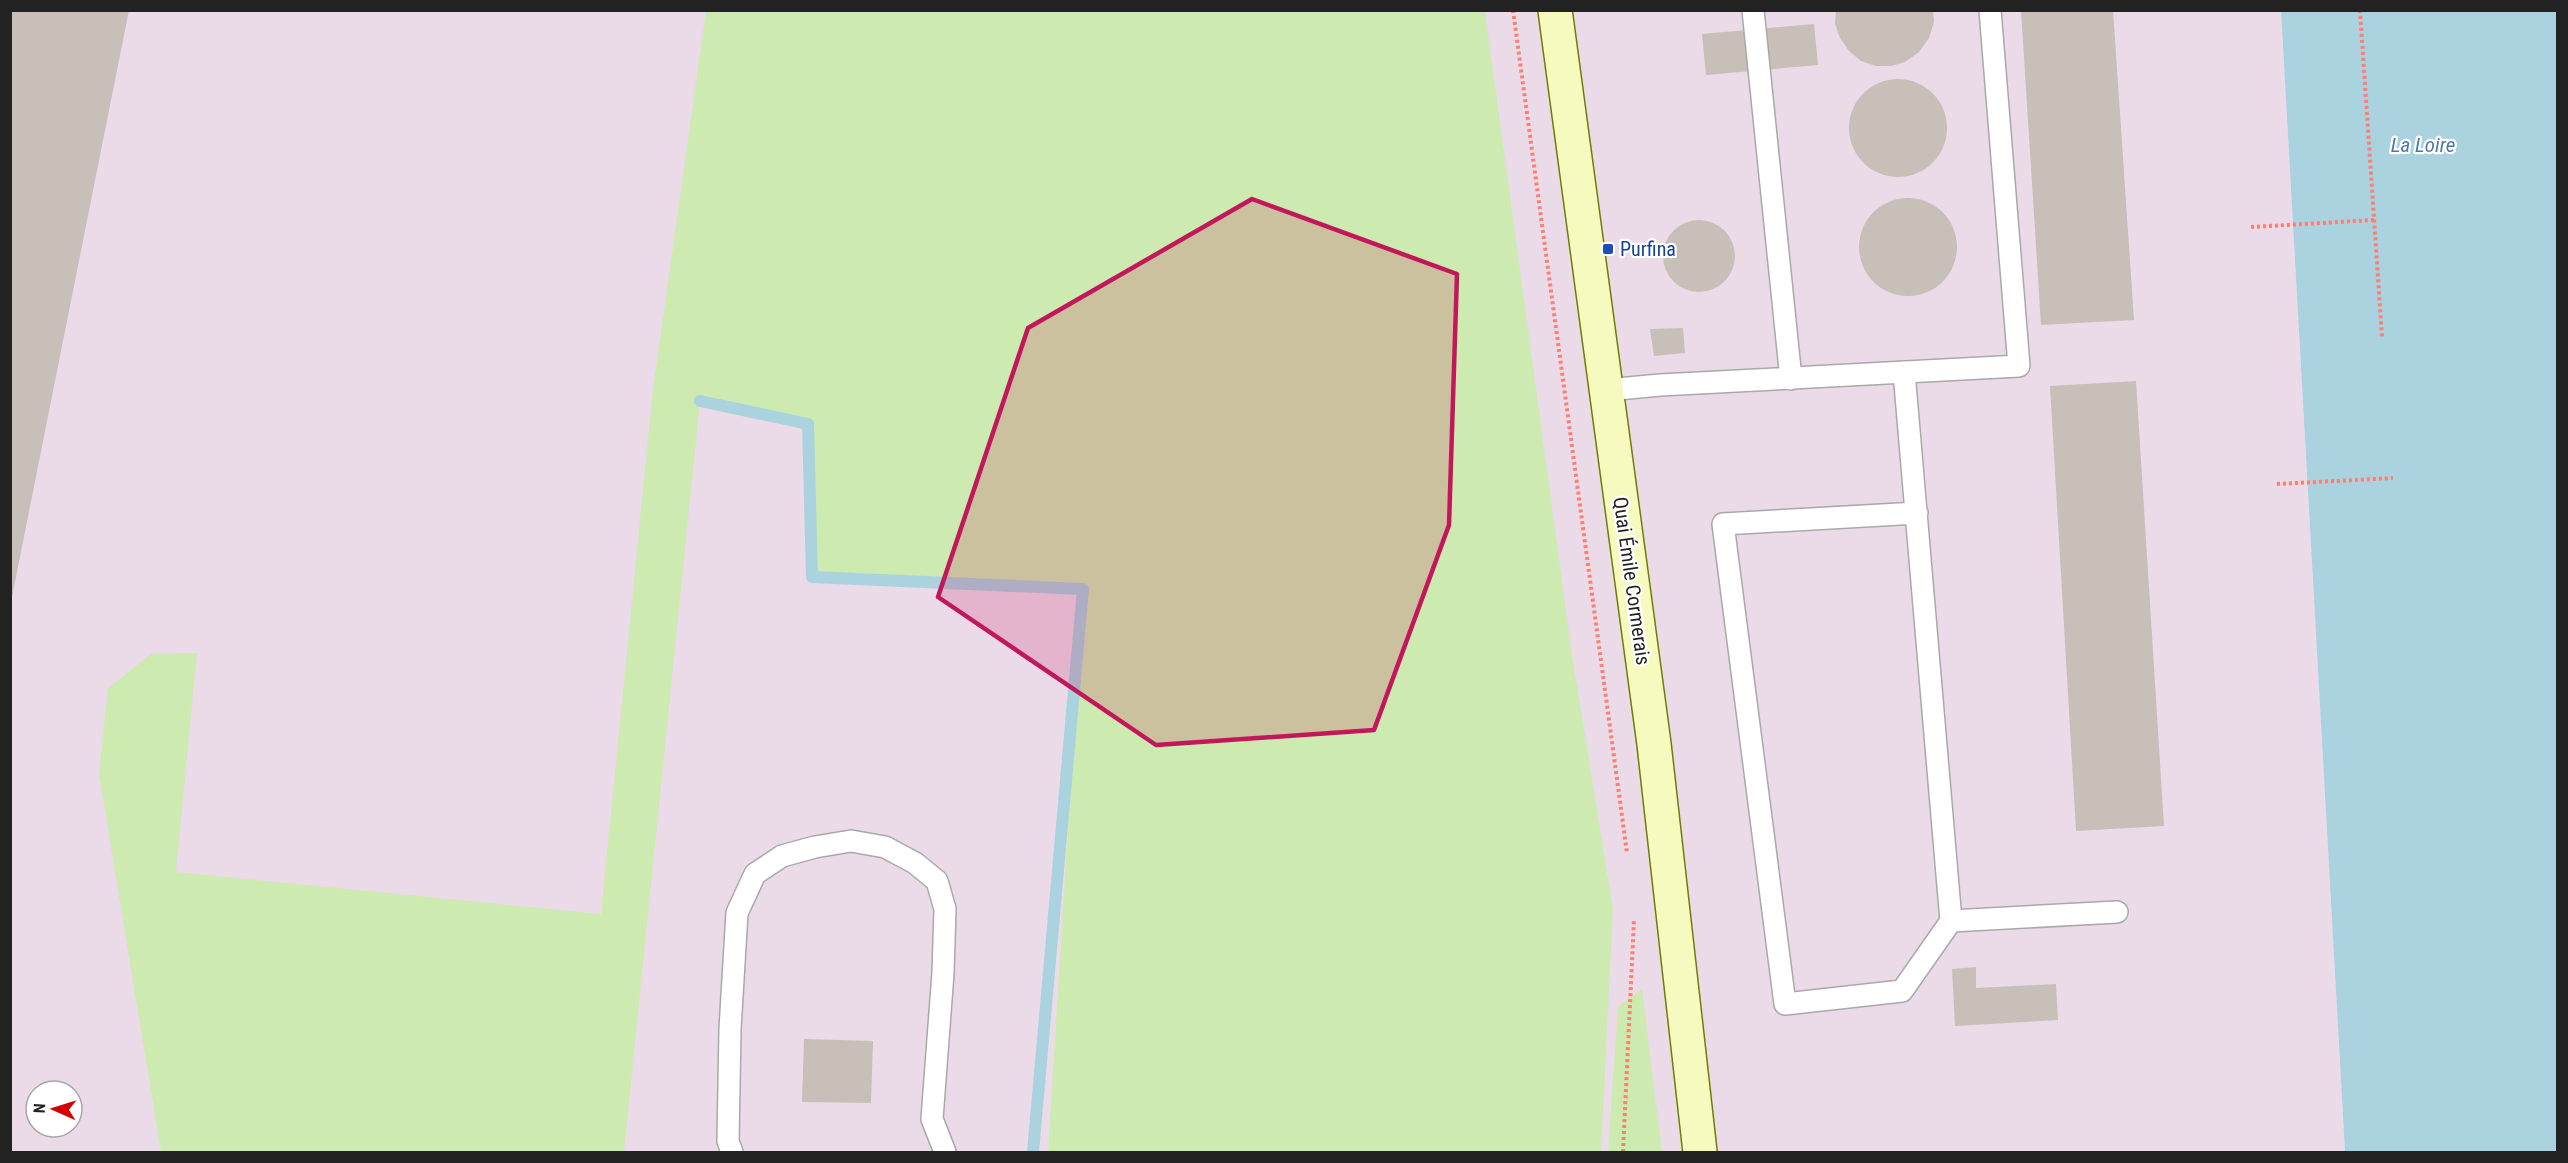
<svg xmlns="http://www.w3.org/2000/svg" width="2568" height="1163" viewBox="0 0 2568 1163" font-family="'Roboto Condensed',sans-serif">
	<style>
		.industrial { fill: #ebdbe8; fill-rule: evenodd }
		.grass { fill: #cdebb0 }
		.water { fill: #aad3df }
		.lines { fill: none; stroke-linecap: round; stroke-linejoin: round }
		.stream { stroke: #aad3df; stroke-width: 12 }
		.building { fill: #c7bfb8 }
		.service-casing { stroke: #a9a9a9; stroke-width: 24 }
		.secondary-casing { stroke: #707d05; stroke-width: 36 }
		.path { stroke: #fa8072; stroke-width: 4; stroke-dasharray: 3 3; stroke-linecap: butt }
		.service { stroke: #fff; stroke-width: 21 }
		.secondary { stroke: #f7fabf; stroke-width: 33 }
		.marked { fill: #c2185b; fill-opacity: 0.2; stroke: #c2185b; stroke-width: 4.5; stroke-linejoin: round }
		.transit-dot { fill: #1a4fb4; stroke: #fff; stroke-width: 2 }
		.labels { text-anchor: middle; stroke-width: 4.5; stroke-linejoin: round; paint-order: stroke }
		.transit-label { font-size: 20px; fill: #164399; stroke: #fff; text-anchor: start }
		.street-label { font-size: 20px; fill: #222; stroke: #fff }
		.water-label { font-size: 21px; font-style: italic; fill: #4a7aab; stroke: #fff }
	</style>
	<rect width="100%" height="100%" fill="#f2efe9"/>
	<path class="industrial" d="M10,11H2281L2345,1152H11ZM36,1091H72V1127H36Z"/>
	<path class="grass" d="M706,11H1485L1572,655L1613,909L1601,1152H1048L1083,589L812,577L808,425L700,401L624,1152H161L99,774L108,688L151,654L197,653L176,872L601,914L653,389Z
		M1642,989L1662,1152H1608L1618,1006Z"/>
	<path class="water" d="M2281,11H2557V1152H2345Z"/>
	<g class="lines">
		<path class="stream" d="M700,401L808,424L812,577L1083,589L1033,1152"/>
	</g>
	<path class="building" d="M10,10H129L12,597H10Z
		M1836,10H1933L1934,22L1929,38L1919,52L1905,62L1891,66H1876L1861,61L1849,51L1840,38L1835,24Z
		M2021,10H2113L2134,320L2041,325Z
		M1814,24L1818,65L1706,75L1702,34Z
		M1849 128a49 49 0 1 1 98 0a49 49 0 1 1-98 0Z
		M1859 247a49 49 0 1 1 98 0a49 49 0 1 1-98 0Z
		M1663 256a36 36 0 1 1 72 0a36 36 0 1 1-72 0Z
		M1683,328L1685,353L1654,356L1650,329Z
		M2136,381L2164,826L2076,831L2050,386Z
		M1976,967V988L2056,984L2058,1020L1955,1026L1952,969Z
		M804,1039L873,1041L871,1103L802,1102Z"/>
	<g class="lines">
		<defs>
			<path id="service" d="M1753,10L1791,379
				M1904,372L1951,921L1902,991L1785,1004L1723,524L1917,513
				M1607,390L1660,385L2019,366L1990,10
				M1951,921L2117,912
				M732,1152L728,1141L730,1029L737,913L755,874L782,856L815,847L851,841L885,847L915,863L937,881L945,909L943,973L932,1119L945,1152"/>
			<path id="secondary" d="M1555,10L1654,744L1700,1152"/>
		</defs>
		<use href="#service" class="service-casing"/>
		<use href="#secondary" class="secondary-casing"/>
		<path class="path" d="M1513,10L1627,853
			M2360,10L2382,337
			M2251,227L2374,220
			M2277,484L2393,478
			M1623,1152L1634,920"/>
		<use href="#service" class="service"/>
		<use href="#secondary" class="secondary"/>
	</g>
	<path class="marked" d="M1252,199L1457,274L1449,525L1374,730L1156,745L938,597L1028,328Z"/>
	<rect class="transit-dot" x="1602" y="243" width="12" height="12" rx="3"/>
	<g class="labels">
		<g class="transit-label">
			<text x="1620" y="256">Purfina</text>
		</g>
		<g class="street-label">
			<text transform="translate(1632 581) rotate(82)" y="7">Quai Émile Cormerais</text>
		</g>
		<g class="water-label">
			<text x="2423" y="152">La Loire</text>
		</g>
	</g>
	<rect width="2568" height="1163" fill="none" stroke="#222222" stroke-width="24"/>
	<g transform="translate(54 1109) rotate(273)"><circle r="28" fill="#ffffff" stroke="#a7a7a7" stroke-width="1.5"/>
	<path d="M0-4.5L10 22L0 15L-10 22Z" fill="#d40000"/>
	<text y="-9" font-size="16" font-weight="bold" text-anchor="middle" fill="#222222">N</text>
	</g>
</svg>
